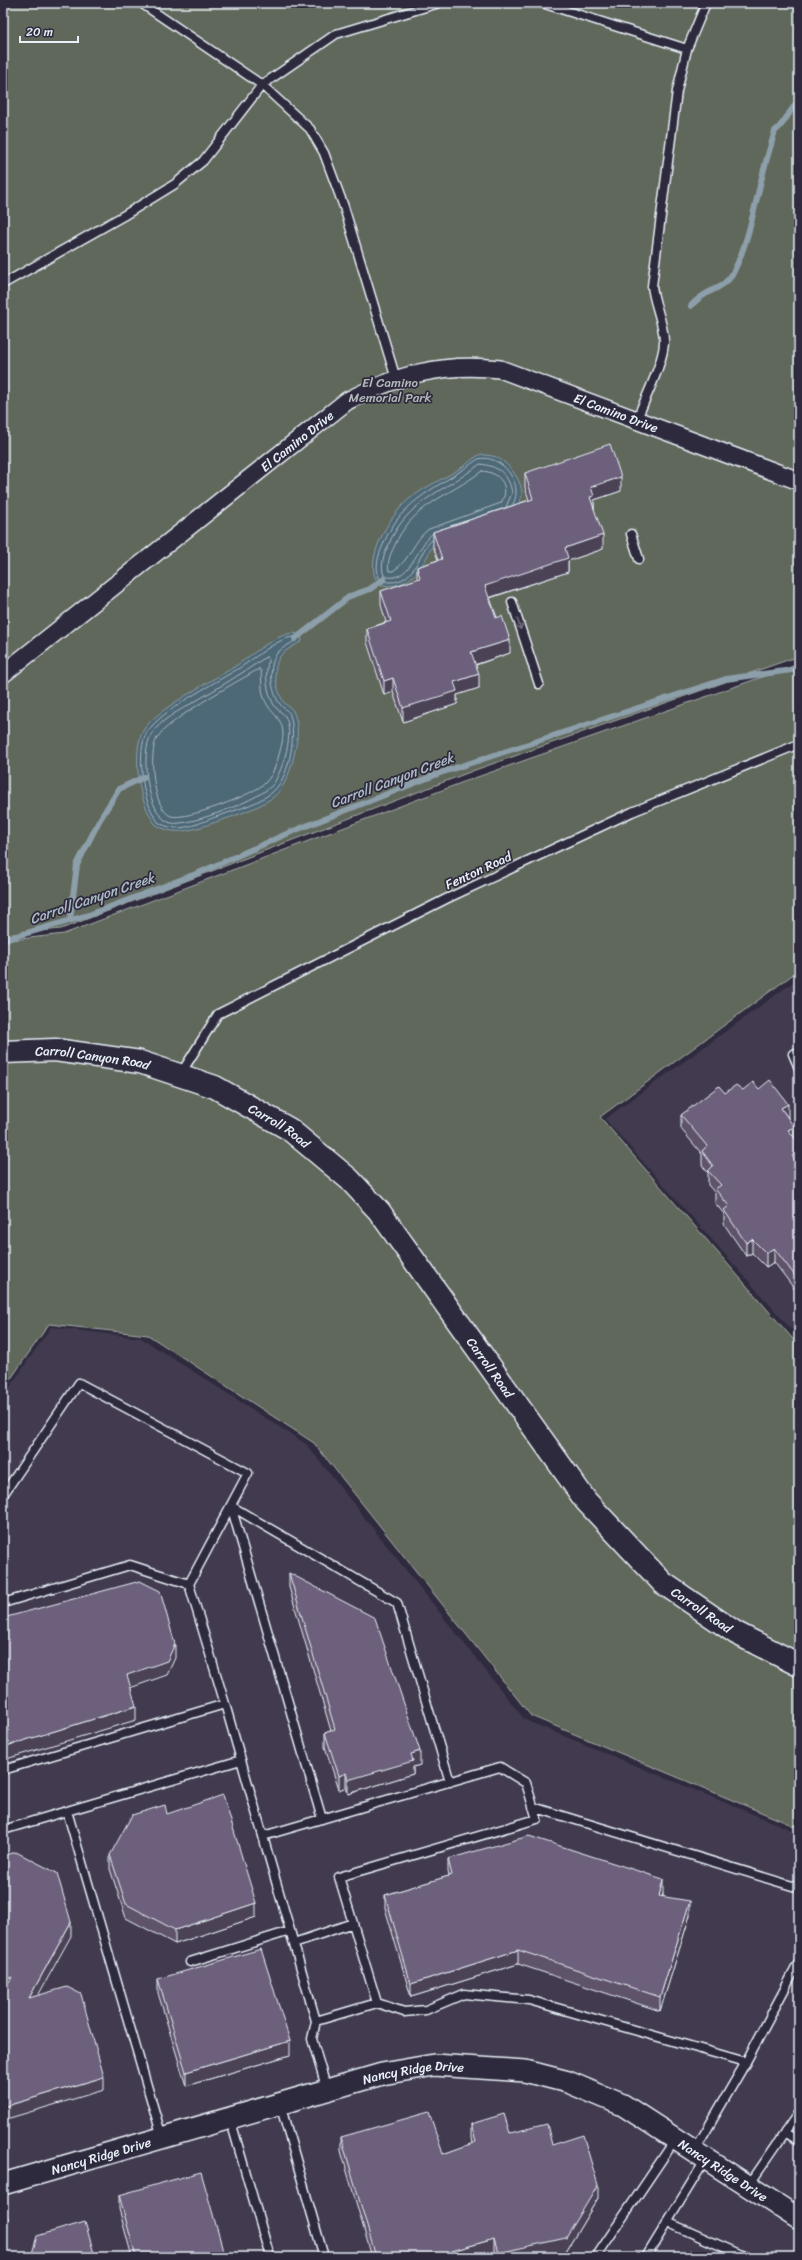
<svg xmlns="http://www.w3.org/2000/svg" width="802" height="2260" viewBox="0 0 802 2260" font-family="Sriracha,sans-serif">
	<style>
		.built { fill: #423a50 }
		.green { fill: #61685c; stroke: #a4acaa }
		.water { fill: #4e6876; stroke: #8c9faa }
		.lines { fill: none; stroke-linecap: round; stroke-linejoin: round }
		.shore { stroke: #aabac4; stroke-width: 1 }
		.stream { stroke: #8c9faa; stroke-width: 6 }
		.service-casing { stroke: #e8f1f8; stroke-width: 11 }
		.minor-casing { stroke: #e8f1f8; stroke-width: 20 }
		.tertiary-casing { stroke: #e8f1f8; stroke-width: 24 }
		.secondary-casing { stroke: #e8f1f8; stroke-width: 25 }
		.service { stroke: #2f2a3d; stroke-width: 8 }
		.minor { stroke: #2f2a3d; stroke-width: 17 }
		.tertiary { stroke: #2f2a3d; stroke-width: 21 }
		.secondary { stroke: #2f2a3d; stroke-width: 22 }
		.wall { fill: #5e536b; stroke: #e8f1f8 }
		.shaded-wall { fill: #4c4357; stroke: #e8f1f8 }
		.building { fill: #6d607c; stroke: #e8f1f8 }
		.oneway { stroke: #70707e }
		.labels { text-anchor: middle; stroke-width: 3.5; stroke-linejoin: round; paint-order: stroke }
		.park-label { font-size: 13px; fill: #b2baba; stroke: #2f2a3d }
		.street-label { font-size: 13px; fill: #e8f1f8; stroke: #2f2a3d }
		.water-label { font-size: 14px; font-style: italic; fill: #aabac4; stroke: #2f2a3d }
	</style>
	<rect width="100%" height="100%" fill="#2f2a3d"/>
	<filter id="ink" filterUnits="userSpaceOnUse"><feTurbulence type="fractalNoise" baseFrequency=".025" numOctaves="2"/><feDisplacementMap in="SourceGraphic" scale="8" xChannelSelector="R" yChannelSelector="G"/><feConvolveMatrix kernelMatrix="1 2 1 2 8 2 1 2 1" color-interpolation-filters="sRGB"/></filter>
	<g filter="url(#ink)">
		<path class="built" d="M799,978V1338L605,1119Z
			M51,1327L141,1338L306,1444L525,1720L799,1833V2257H3V1397Z"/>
		<path class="green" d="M3,3H799V656L475,770L61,929L3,935Z
			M799,664V970L600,1117L799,1346V1828L531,1716L314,1443L148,1335L49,1324L3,1390V941L64,934L466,781Z"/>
		<path class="water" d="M481,454C486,456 492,455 496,457C508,462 522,480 522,494C521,502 515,510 511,516L437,541C431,546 430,551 427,557C416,577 402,590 379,584C361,563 390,515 408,500C425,486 446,478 464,466C470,462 474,457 481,454Z
			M294,633L301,635L302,641C296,645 287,649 282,654C271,665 276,689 283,701C285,705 291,707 293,711C299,722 298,739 295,750C293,763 288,779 280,790C268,807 227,818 207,825C188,831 173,836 155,824C145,809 138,789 138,770C137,758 137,742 143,731C154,710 212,681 234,667C251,656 275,634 294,633Z"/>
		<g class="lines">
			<path class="shore" d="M482,471C500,472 511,487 501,503L429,529C413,540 411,560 393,571H389C387,562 390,555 394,547C411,505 449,496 482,471Z
				M432,534C417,545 410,585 384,576C380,565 384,555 388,546C406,501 445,491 480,464C498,466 509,474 512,493L506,507
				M432,540C419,550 416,583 390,582C385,582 382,581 379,578C375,566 378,556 383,545C402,497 440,488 478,459C501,453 525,484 513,504
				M293,637L296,640C291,644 283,647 278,652C267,665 271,692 280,704C283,709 289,710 290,715C297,737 289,781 270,794C253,806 232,811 213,818C195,825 176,834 158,822C148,808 142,788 142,771C141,759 141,742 147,732C163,709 212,685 236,670C252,661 277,638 293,637Z
				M266,657L269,659C264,673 267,696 276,708C279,711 283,713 285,716C295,733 283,768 274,783C265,798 188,827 171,823C147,817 140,754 151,735C161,719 179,711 194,702C218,688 243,673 266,657Z
				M259,669L261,671C262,680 261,689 264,698C271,717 287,717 282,743C279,755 275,773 266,782C256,794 185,821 171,816C153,810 148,753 157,738C167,720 238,681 259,669Z"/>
			<path class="stream" d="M691,306C703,290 724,290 733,273C747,246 754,210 761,181C765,164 770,148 775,131C787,122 790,107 799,102
				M295,639L350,596L370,589L384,579
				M70,920L77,865L99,821L119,789L144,777
				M3,940L89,915L201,872L291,832L440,773L726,679L799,669"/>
			<defs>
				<path id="service" d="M141,3L262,85L310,129L324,153L344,207L396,379
					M542,3L687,49
					M3,284L123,216L175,184L203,161L262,85L336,34L439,3
					M636,421C644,401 665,360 664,340C663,321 654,304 652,286L677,91L687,49L706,3
					M631,534L639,559
					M512,602L539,684
					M799,1052L793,1054L799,1068
					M180,1075L218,1014L446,899L632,812L799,744
					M3,1495L79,1383L248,1473L189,1584L130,1565L3,1603
					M231,1506L397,1603L450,1782
					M231,1506L322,1819
					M225,1704L316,2021L312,2039L327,2090
					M3,1770L225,1704L189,1584
					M533,1807L799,1888
					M3,1830L67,1811
					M263,1836L500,1767L526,1783L537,1819L339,1877L377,2003L316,2021
					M294,1943L353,1923
					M190,1962L290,1931
					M377,2003L404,2012L426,2010L464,1994L529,2000L746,2062
					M280,2104L324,2257
					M230,2118L270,2257
					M785,2132L799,2141
					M162,2137L67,1811L241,1760
					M695,2150L746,2062L799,1962
					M749,2185L799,2112
					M3,2219V2220
					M667,2222L746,2257
					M596,2257L675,2140
					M646,2257L706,2159"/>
				<g id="minor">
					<path id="s1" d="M3,674L347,401C398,375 442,362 500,369L799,481"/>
				</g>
				<g id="tertiary">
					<path id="s2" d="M3,2184L382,2074L434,2065L525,2071L568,2082L623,2105L799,2219"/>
				</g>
				<g id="secondary">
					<path id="s3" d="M3,1052L55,1050L140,1062L215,1087L289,1129L349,1179L379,1211L586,1501L663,1583L736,1633L799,1665"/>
				</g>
			</defs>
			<use href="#service" class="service-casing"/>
			<use href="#minor" class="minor-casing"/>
			<use href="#tertiary" class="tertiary-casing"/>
			<use href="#secondary" class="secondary-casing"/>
			<use href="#service" class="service"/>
			<use href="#minor" class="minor"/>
			<use href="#tertiary" class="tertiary"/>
			<use href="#secondary" class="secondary"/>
		</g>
		<path class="wall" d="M525,473L621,491L594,500V509L603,549L568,561V572L490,598L510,653L476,665L479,688L457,695V704L403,722L393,692L384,695L367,642V629L386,622L381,605V591L417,579V567L438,560L433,546V532L529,500L525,487Z
			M743,1090L788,1118L794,1137L799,1143V1163L798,1164L799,1165V1295L774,1262L766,1267L752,1253L746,1256L724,1224V1214L715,1203V1193L708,1185V1173L702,1165V1154L681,1129V1115L725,1093Z
			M289,1573L420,1765L413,1767V1774L348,1794L346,1787L339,1790L325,1747V1733L331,1731L289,1587Z
			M167,1814L256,1917L175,1944L126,1918L110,1869V1855Z
			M448,1859L663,1893V1896L690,1915L660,2011L518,1964L411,1997L385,1908V1895L449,1876L448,1872Z
			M158,1979L290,2055L186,2086L158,1993Z
			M471,2124L510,2133L552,2145L598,2198L566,2251L541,2257H495L494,2253L480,2257H372L341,2151V2137L443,2154L472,2144L471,2138Z
			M119,2195L225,2257H132L119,2209Z"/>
		<path class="shaded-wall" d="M621,477V491L594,500V509L590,497L591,487Z
			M603,535V549L568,561V572L485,599V586L565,548Z
			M510,640V653L471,666V652Z
			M479,674V688L457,695V704L403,722V708L454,682Z
			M393,678V692L384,695V681Z
			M788,1104V1118L781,1108Z
			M794,1127V1140L788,1130Z
			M799,1149V1163L792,1170V1156Z
			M752,1239V1253L746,1256V1243Z
			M774,1248V1262L766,1267V1253Z
			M175,1644V1658L167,1675L127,1689V1675Z
			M136,1706V1720L3,1760V1747Z
			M420,1751V1765L413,1767V1774L348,1794V1780L411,1754Z
			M346,1773V1787L339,1790V1776Z
			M663,1879V1893L659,1910V1896Z
			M690,1901V1915L660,2011V1997Z
			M256,1903V1917L175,1944V1930Z
			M71,1922V1936L29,2012V1998Z
			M518,1950V1964L411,1997V1984Z
			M13,1977L3,1994V1980Z
			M290,2041V2055L186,2086V2072Z
			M104,2077V2090L3,2120V2107Z
			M598,2185V2198L566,2251L541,2257H498V2253Z
			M494,2239V2253L480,2257H452V2251Z"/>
		<path class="building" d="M610,444L621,477L591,487L594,496L590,497L603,535L565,548L568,558L485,586L496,618L502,616L510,640L471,652L479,674L454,682L457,691L403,708L393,678L384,681L367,629L391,621L381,591L420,578L417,567L442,559L433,532L533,499L525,473Z
			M770,1080L788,1104L781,1108L794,1127L788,1130L799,1143V1149L792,1156L799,1165V1281L774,1248L766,1253L752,1239L746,1243L724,1210L729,1206L715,1189L721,1185L708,1171L713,1166L702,1151L707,1146L681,1115L719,1086L725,1093L736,1085L743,1090L753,1082L759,1089Z
			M289,1573L375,1618L420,1751L411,1754L413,1761L348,1780L346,1773L339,1776L325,1733L335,1729Z
			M140,1581L160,1591L175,1644L167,1661L127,1675L136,1706L3,1747V1618Z
			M223,1795L256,1903L175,1930L126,1904L110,1855L132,1815L165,1805L167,1814Z
			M529,1836L663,1879L659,1896L690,1901L660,1997L518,1950L411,1984L385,1895L452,1875L448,1859Z
			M16,1852L57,1873L71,1922L29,1998L67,1987L81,1994L104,2077L3,2107V1989L13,1977L3,1980V1856Z
			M261,1949L290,2041L186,2072L158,1979Z
			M429,2112L443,2154L476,2142L471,2124L504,2114L510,2133L547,2124L552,2145L583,2135L598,2185L566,2238L498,2253L494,2239L452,2251L454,2257H376L341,2137Z
			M201,2172L225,2257H136L119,2195Z
			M85,2222L95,2257H31L37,2236Z
			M691,2250L705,2257H686Z"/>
		<defs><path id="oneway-shaft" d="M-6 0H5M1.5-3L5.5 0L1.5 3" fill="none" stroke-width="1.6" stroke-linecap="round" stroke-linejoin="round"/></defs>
		<use class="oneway" href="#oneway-shaft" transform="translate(519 624) rotate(72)"/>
	</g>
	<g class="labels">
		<g class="park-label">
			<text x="390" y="387">El Camino<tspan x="390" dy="15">Memorial Park</tspan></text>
		</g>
		<g class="street-label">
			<text dy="5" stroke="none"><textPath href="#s1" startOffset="722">El Camino Drive</textPath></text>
			<text dy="5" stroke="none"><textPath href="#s1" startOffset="375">El Camino Drive</textPath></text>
			<text transform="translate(478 870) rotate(-25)" y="5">Fenton Road</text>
			<text dy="5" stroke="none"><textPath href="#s3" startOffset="90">Carroll Canyon Road</textPath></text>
			<text dy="5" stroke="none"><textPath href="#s3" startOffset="292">Carroll Road</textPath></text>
			<text dy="5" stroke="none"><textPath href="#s3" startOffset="616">Carroll Road</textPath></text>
			<text dy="5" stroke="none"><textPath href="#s3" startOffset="940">Carroll Road</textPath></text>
			<text dy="5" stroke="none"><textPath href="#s2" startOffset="426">Nancy Ridge Drive</textPath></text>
			<text dy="5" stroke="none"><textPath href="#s2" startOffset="102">Nancy Ridge Drive</textPath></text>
			<text dy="5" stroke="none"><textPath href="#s2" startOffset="762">Nancy Ridge Drive</textPath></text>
		</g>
		<g class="water-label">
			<text transform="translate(392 780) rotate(-21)" y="5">Carroll Canyon Creek</text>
			<text transform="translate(92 898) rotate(-19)" y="5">Carroll Canyon Creek</text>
		</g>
	</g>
	<rect width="802" height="2260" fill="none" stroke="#2f2a3d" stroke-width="16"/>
	<rect x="8" y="8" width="786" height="2244" fill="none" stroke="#e8f1f8" stroke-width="1.5" filter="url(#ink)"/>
	<path d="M20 36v6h58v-6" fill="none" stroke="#e8f1f8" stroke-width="2"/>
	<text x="26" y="36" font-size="12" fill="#e8f1f8" stroke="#2f2a3d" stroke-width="3" paint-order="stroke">20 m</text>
</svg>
